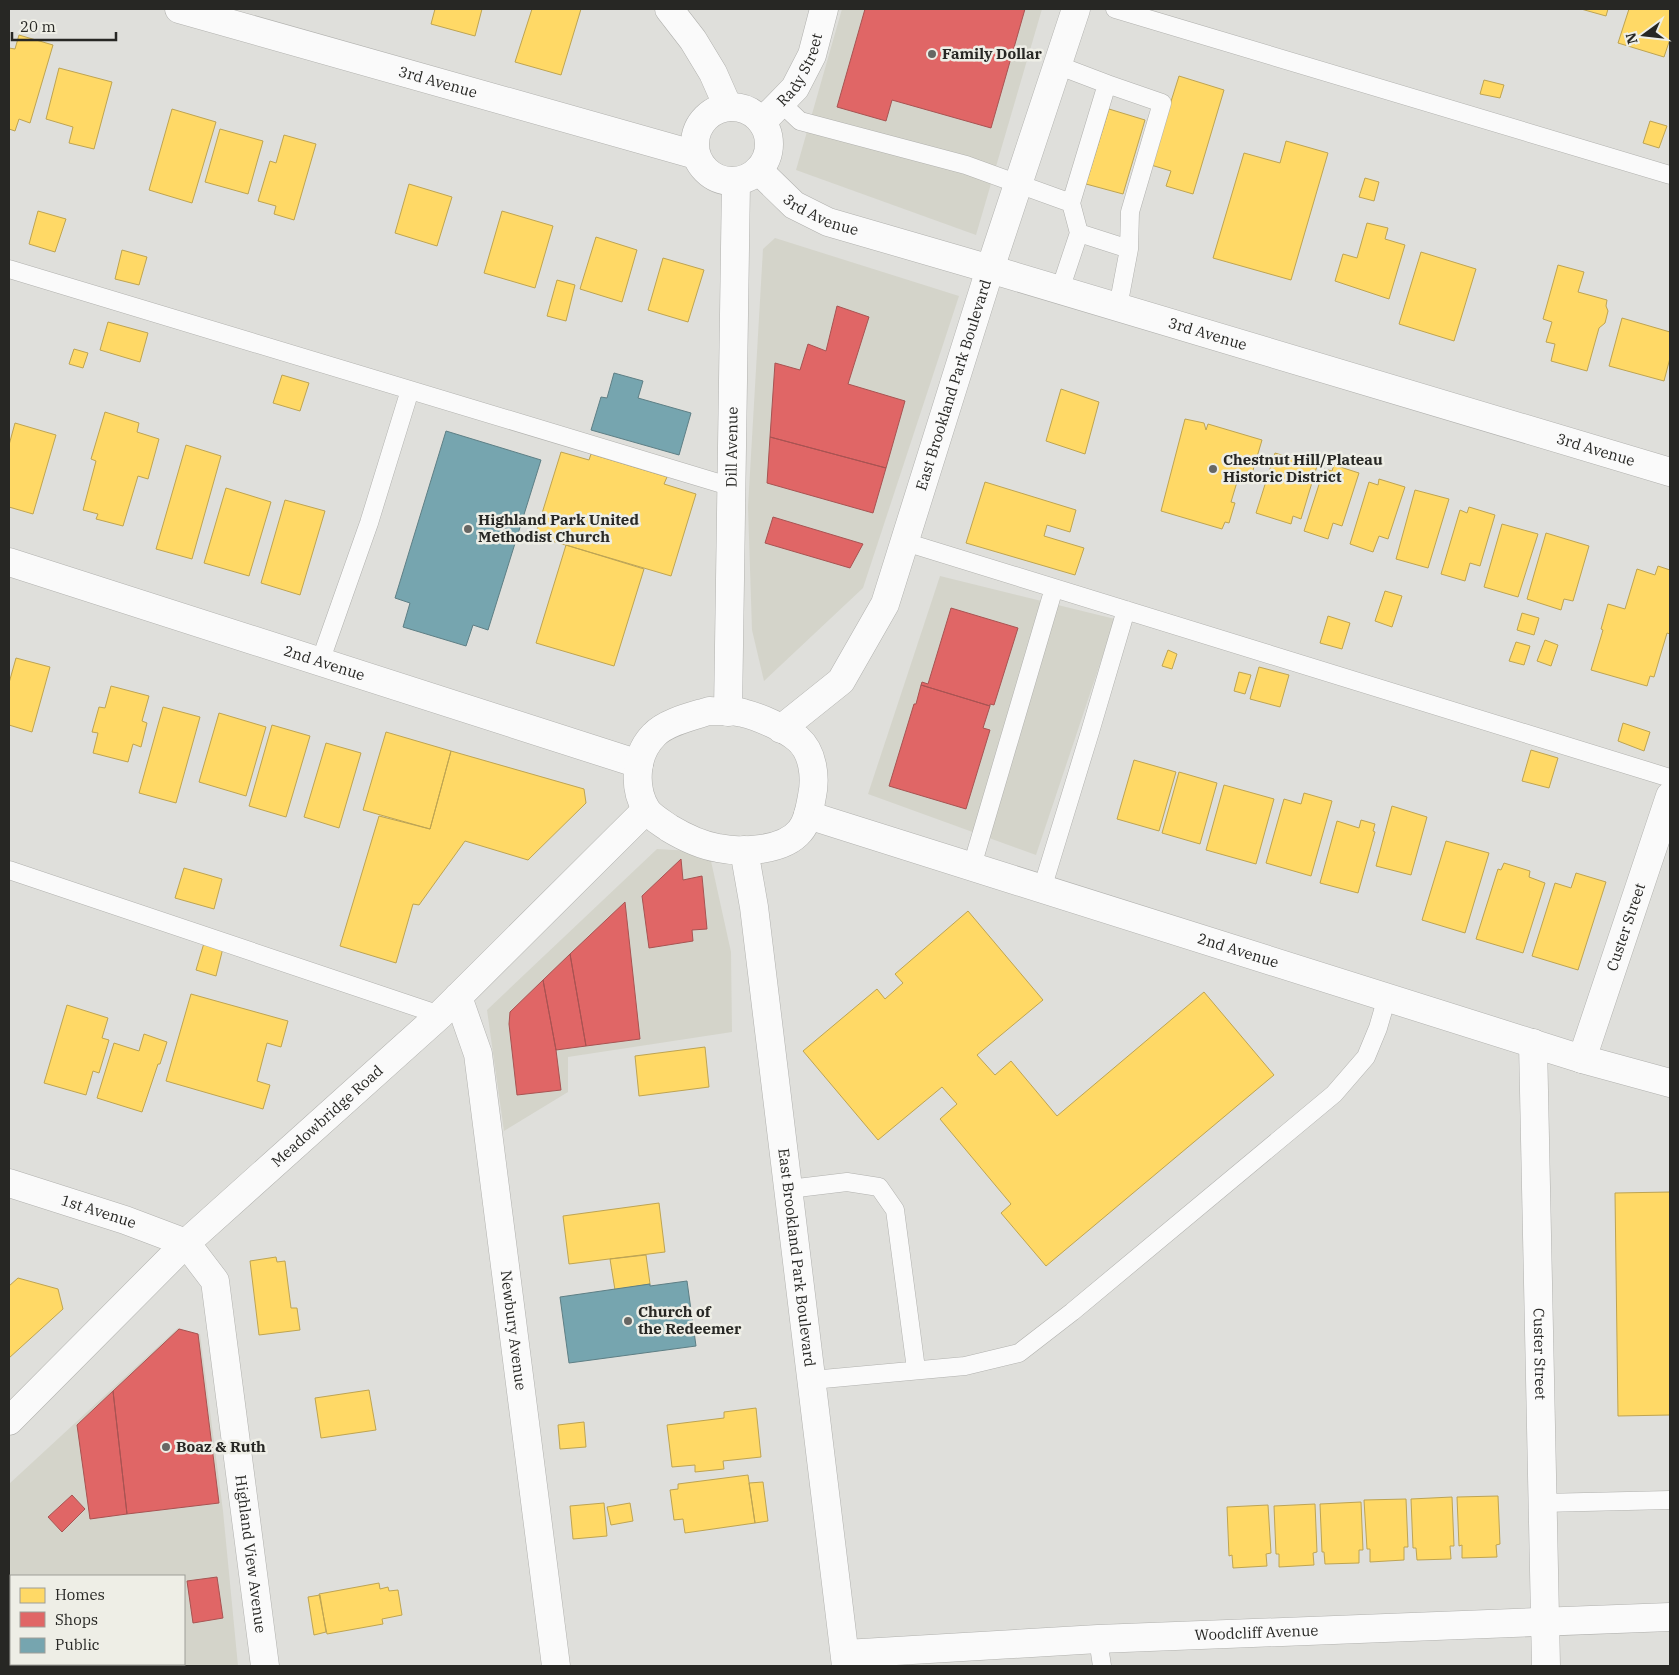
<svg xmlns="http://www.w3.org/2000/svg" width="1679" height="1675" viewBox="0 0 1679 1675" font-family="'IBM Plex Serif',serif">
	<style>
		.built { fill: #d4d4ca; fill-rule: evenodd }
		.homes { fill: #ffd966; stroke: #bea452 }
		.shops { fill: #e06666; stroke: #a85352 }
		.public { fill: #76a5af; stroke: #5e7f85 }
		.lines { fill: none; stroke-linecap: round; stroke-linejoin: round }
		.service-casing { stroke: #b1b1ae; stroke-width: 19 }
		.minor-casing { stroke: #b1b1ae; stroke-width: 29 }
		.tertiary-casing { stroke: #b1b1ae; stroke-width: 29 }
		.secondary-casing { stroke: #b1b1ae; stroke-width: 29 }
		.service { stroke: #fafafa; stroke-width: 18 }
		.minor { stroke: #fafafa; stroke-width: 28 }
		.tertiary { stroke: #fafafa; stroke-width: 28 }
		.secondary { stroke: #fafafa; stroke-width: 28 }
		.poi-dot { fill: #676764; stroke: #eeeee6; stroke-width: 2 }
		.labels { text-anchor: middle; stroke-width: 5; stroke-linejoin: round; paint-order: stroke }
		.poi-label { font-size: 15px; font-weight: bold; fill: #272724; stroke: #eeeee6; text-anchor: start }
		.street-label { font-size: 15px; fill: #272724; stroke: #eeeee6 }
	</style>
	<rect width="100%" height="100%" fill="#dfdfdb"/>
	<path class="built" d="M842,9H1042L976,235L796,170Z
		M775,238L959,296L863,588L764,681L752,630L748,507L763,249Z
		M940,576L1115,619L1036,855L868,794Z
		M657,849L709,852L731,952L732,1032L568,1057V1092L504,1131L487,1010Z
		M178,1328L200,1334L223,1511L238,1666H10L9,1653V1484ZM11,1576H184V1664H11Z"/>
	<path class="homes" d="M435,9H482L475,36L431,24Z
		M532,9H581L561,75L515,62Z
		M1581,9H1608L1606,16Z
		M1629,9H1670V39L1664,57L1618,43Z
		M19,35L53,45L30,123L19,119L15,131L9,129V48L15,49Z
		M59,68L112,82L94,149L69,143L73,127L46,119Z
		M1179,76L1224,90L1193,194L1166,186L1171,171L1151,165Z
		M1484,80L1504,85L1500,98L1480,94Z
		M172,109L216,122L192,203L149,190Z
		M1109,109L1145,120L1123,194L1086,184Z
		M1650,121L1667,126L1659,148L1643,143Z
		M220,129L263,141L248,194L205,182Z
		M284,135L316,144L294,220L274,214L276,206L258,201L270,161L276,163Z
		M1286,141L1328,153L1291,280L1213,258L1244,153L1280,163Z
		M1365,178L1379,182L1374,201L1359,197Z
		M409,184L452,197L437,246L395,233Z
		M38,211L66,219L55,252L29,244Z
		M502,211L553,226L535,288L484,273Z
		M1367,223L1388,228L1385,239L1405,245L1389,299L1335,281L1343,254L1357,258Z
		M596,237L637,250L622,302L580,289Z
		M122,250L147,257L139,285L115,279Z
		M1421,252L1476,269L1454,341L1399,324Z
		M663,258L704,270L688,322L648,310Z
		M1558,265L1584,272L1578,292L1607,300L1606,306L1608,311L1605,323L1599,328L1587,371L1551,361L1555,344L1546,342L1552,322L1543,319Z
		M557,280L575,285L566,321L547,316Z
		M1622,318L1670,332V358L1664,381L1609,366Z
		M108,322L148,333L140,362L100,350Z
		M74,349L88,353L83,368L69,364Z
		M282,375L309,383L300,411L273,403Z
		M1061,389L1099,402L1085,454L1046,441Z
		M105,412L139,423L137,432L159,439L148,479L138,476L123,526L96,519L98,514L83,510L96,461L91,459Z
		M1185,419L1204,423L1206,430L1208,424L1262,440L1251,477L1237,482L1231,502L1235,503L1229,523L1225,522L1222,529L1161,511Z
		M15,423L56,435L33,514L9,507V445Z
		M186,445L221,456L192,559L156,549Z
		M561,452L589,460L591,454L667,477L664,484L696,494L671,576L535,536Z
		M1275,453L1317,466L1301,519L1293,516L1291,524L1256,513Z
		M1334,465L1359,473L1342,526L1333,523L1328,539L1304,531L1324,469L1332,471Z
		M1379,479L1405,487L1388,539L1379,536L1373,552L1350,544L1369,482L1378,485Z
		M985,482L1076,510L1070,532L1047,525L1044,536L1084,548L1075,575L966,543Z
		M226,488L271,502L249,576L204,563Z
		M1415,490L1449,499L1428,568L1396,559Z
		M285,500L325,511L300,595L261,583Z
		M1469,507L1495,515L1480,566L1470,563L1465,581L1441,574L1460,510L1467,513Z
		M1502,524L1538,534L1518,597L1484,587Z
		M1546,533L1589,546L1573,601L1564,599L1561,610L1527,599Z
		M566,545L644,569L614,666L536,643Z
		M1658,566L1670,570V634L1667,633L1654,677L1650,676L1647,686L1591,670L1603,630L1601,629L1608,604L1625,609L1637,569L1655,575Z
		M1385,591L1402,596L1392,627L1375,621Z
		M1522,613L1539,618L1534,635L1517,630Z
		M1328,616L1350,623L1342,649L1320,643Z
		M1545,640L1558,645L1551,666L1537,661Z
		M1516,642L1530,646L1524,665L1509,661Z
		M1168,650L1177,654L1172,669L1162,666Z
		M16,658L50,667L32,732L9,725V683Z
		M1259,667L1289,675L1280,707L1250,699Z
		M1239,672L1251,675L1245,694L1234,691Z
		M111,686L149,696L142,721L147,723L141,747L133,744L128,762L93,753L98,733L92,732L99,707L105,708Z
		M163,707L200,717L176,803L139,793Z
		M219,713L266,727L246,796L199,782Z
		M1623,723L1650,732L1644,751L1618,741Z
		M272,725L310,736L286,817L249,806Z
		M386,732L451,751L430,829L363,810Z
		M326,743L361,753L339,828L304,817Z
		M1531,750L1558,758L1549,788L1522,781Z
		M451,751L584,789L586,803L528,860L465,841L419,905L413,904L396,963L340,946L379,816L430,829Z
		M1134,760L1176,772L1159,831L1117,819Z
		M1179,772L1217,783L1200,844L1162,833Z
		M1224,785L1274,799L1256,864L1206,850Z
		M1304,793L1332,801L1311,876L1266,863L1284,799L1301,804Z
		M1392,806L1427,817L1411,875L1376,866Z
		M1361,820L1375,824L1373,831L1375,832L1358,893L1320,883L1337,821L1359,828Z
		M1446,841L1489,853L1465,933L1422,920Z
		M1504,863L1530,871L1529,877L1545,883L1523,953L1476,939L1498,869L1501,870Z
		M184,868L222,879L214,909L175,898Z
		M1576,873L1606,882L1578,970L1532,956L1555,883L1571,888Z
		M968,911L1043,1000L977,1055L995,1075L1011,1061L1057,1116L1204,992L1274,1075L1046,1266L1001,1213L1011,1204L940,1119L957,1104L942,1087L878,1140L803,1051L877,989L885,999L903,983L895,974Z
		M204,943L223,948L216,976L196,970Z
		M191,994L288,1021L281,1047L267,1043L257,1081L270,1085L263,1109L166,1081Z
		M67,1005L108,1018L102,1038L109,1040L99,1073L93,1071L86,1095L44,1083Z
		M144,1034L167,1042L160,1064H158L142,1112L97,1098L114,1043L139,1051Z
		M705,1047L709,1087L639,1096L635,1056Z
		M1670,1192V1415L1618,1416L1615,1193Z
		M659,1203L665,1252L569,1264L563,1216Z
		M646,1255L650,1284L615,1290L610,1259Z
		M276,1257L277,1262L285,1261L291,1308H297L300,1330L259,1335L250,1261Z
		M18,1278L58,1289L63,1309L9,1358V1286Z
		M369,1390L376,1430L321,1438L315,1398Z
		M756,1408L761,1457L723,1461L724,1469L695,1472V1465L672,1467L667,1425L724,1418V1412Z
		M584,1422L586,1447L560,1449L558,1425Z
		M748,1475L755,1523L685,1533L683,1519L674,1520L670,1490L678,1489V1484Z
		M763,1482L768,1521L755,1523L749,1483Z
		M1498,1496L1500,1544L1496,1545L1497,1557L1462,1558V1545L1459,1546L1457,1497Z
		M1452,1497L1454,1546H1450L1451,1559L1417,1560L1416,1548H1413L1411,1499Z
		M1406,1499L1408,1547H1404V1560L1370,1562V1549H1367L1364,1500Z
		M1361,1502L1363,1550H1359V1563L1325,1564L1324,1552H1322L1320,1504Z
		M604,1503L607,1536L573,1539L570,1506Z
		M630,1503L633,1521L611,1525L607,1507Z
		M1315,1504L1317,1552L1313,1553L1314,1565L1279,1567V1554H1276L1274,1506Z
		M1268,1505L1271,1553L1266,1554L1267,1566L1233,1568L1232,1555L1229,1556L1227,1507Z
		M379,1583L380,1589L388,1587L389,1591L398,1590L402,1615L382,1619L383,1624L327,1634L319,1594Z
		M320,1595L326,1632L314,1635L308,1597Z"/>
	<path class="shops" d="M865,9H1025L991,128L892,100L886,121L837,107Z
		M837,306L869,317L848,384L905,401L886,468L770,437L775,363L800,370L808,344L826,351Z
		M770,437L886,468L873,513L767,483Z
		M773,517L863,544L850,568L765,543Z
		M951,608L1018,628L994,705L990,704V706L921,685L922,682L928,684Z
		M921,685L990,706L983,728L990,730L966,809L889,786L914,704H916Z
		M681,859L683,880L702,876L707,929L692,930L693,941L649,948L642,896Z
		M625,902L640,1039L586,1046L570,954Z
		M570,954L586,1046L556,1050L543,980Z
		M543,980L556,1050L561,1090L517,1095L509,1024L510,1012Z
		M179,1329L198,1334L219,1503L127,1514L113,1391Z
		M113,1391L127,1514L90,1519L77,1425Z
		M72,1495L85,1509L62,1532L48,1517Z
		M217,1577L223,1618L193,1623L187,1581Z
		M9,1599H11V1644L9,1620Z"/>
	<path class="public" d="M614,373L643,381L638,398L691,413L679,455L591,430L601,397L607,398Z
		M446,431L541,460L488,630L473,625L466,646L403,627L410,603L395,598Z
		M687,1281L696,1346L569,1363L560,1297L650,1284V1286Z"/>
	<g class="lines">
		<defs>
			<path id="service" d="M1115,9L1670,175
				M1057,65L1107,84
				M781,103L800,121L966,165L1071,203
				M1079,233L1071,203L1107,84L1162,103L1130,212L1129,249
				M9,269L732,487
				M1060,290L1079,233L1129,249L1118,307
				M905,542L1670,778
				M320,662L369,523L410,390
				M972,866L1054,588
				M9,870L440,1015
				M1042,889L1090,732L1126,610
				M789,1189L847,1182L879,1187L895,1210L916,1369
				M812,1380L965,1366L1019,1353L1072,1312L1334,1094L1366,1057L1378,1028L1387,997
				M1542,1503L1670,1500
				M1098,1639L1102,1666"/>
			<g id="minor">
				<path id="s1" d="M179,9L696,155"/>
				<path id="s2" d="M758,170L794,205L828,222L990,269L1670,472"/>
				<path id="s3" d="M9,562L639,764"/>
				<path id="s4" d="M808,815L1582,1059L1670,1083"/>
				<path id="s5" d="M458,997L478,1054L556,1666"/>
				<path id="s6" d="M1533,1043L1546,1666"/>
				<path id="s7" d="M1582,1059L1670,796"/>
				<path id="s8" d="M9,1183L125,1220L186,1243L215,1281L265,1666"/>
				<path id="s9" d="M845,1654L1098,1639L1670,1617"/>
			</g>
			<g id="tertiary">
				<path d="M669,9L693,40L713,73L728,107"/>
				<path id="s10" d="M781,729L841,681L885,604L990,269L1076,9"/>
			</g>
			<g id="secondary">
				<circle cx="732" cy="144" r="37"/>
				<path id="s11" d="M762,122L795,88L812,55L824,9"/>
				<path d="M709,711C720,712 733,710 743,713C759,717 785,728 798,739C813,752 816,777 812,796C810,807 808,822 800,831C784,851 741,853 718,848C700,845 684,837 669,828C662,823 650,816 646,809C633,787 635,754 654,735C666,722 693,716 709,711Z"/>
				<path id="s12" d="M728,712L736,182"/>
				<path id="s13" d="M744,850L754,907L846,1666"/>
				<path id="s14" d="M9,1421L186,1243L440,1015L646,810"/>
			</g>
		</defs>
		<use href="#service" class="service-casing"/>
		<use href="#minor" class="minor-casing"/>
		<use href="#tertiary" class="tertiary-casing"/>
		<use href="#secondary" class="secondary-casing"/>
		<use href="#service" class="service"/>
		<use href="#minor" class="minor"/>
		<use href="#tertiary" class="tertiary"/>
		<use href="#secondary" class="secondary"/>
	</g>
	<g class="poi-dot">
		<circle cx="932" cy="54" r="5"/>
		<circle cx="1213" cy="469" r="5"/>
		<circle cx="468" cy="529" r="5"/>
		<circle cx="628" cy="1321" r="5"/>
		<circle cx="166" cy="1447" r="5"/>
	</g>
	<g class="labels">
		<g class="poi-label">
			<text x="942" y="59">Family Dollar</text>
			<text x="1223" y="465">Chestnut Hill/Plateau<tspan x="1223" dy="17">Historic District</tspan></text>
			<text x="478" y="525">Highland Park United<tspan x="478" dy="17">Methodist Church</tspan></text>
			<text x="638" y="1317">Church of<tspan x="638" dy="17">the Redeemer</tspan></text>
			<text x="176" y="1452">Boaz &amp; Ruth</text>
		</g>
		<g class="street-label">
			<text dy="5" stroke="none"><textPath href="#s11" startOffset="66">Rady Street</textPath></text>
			<text dy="5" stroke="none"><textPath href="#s1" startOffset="269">3rd Avenue</textPath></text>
			<text dy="5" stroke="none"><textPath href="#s2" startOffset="79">3rd Avenue</textPath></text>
			<text dy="5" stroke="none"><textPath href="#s2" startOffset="484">3rd Avenue</textPath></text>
			<text dy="5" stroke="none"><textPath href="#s10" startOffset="395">East Brookland Park Boulevard</textPath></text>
			<text dy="5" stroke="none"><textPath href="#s12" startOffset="265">Dill Avenue</textPath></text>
			<text dy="5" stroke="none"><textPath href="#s2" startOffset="889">3rd Avenue</textPath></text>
			<text dy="5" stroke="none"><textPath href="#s3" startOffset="331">2nd Avenue</textPath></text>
			<text dy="5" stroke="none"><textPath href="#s7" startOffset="139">Custer Street</textPath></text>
			<text dy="5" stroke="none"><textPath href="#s4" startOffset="451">2nd Avenue</textPath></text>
			<text dy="5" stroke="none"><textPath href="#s14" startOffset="441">Meadowbridge Road</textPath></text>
			<text dy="5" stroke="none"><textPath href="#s8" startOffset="94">1st Avenue</textPath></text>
			<text dy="5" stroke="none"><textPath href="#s13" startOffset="411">East Brookland Park Boulevard</textPath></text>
			<text dy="5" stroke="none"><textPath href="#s5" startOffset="339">Newbury Avenue</textPath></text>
			<text dy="5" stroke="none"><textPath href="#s6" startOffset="311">Custer Street</textPath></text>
			<text dy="5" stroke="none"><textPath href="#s8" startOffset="510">Highland View Avenue</textPath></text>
			<text dy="5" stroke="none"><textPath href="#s9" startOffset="412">Woodcliff Avenue</textPath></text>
		</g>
	</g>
	<rect width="1679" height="1675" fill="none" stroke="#272724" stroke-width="20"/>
	<rect x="10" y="1575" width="175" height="90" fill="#eeeee6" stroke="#9e9e98"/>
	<rect x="20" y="1588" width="25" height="15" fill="#ffd966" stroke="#9e9e98"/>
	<text x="55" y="1600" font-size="15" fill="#272724">Homes</text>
	<rect x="20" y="1612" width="25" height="15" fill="#e06666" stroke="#9e9e98"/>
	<text x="55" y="1625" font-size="15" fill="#272724">Shops</text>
	<rect x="20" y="1638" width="25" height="15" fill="#76a5af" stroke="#9e9e98"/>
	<text x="55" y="1650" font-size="15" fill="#272724">Public</text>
	<g transform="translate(1644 35) rotate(255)" stroke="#eeeee6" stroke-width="4" paint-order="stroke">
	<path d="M0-4L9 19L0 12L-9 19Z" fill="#272724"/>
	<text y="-8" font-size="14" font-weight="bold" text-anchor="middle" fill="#272724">N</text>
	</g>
	<path d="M12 32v8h104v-8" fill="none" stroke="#272724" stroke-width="2.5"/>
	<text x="20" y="32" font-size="15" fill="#272724" stroke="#eeeee6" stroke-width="4" paint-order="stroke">20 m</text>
</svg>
